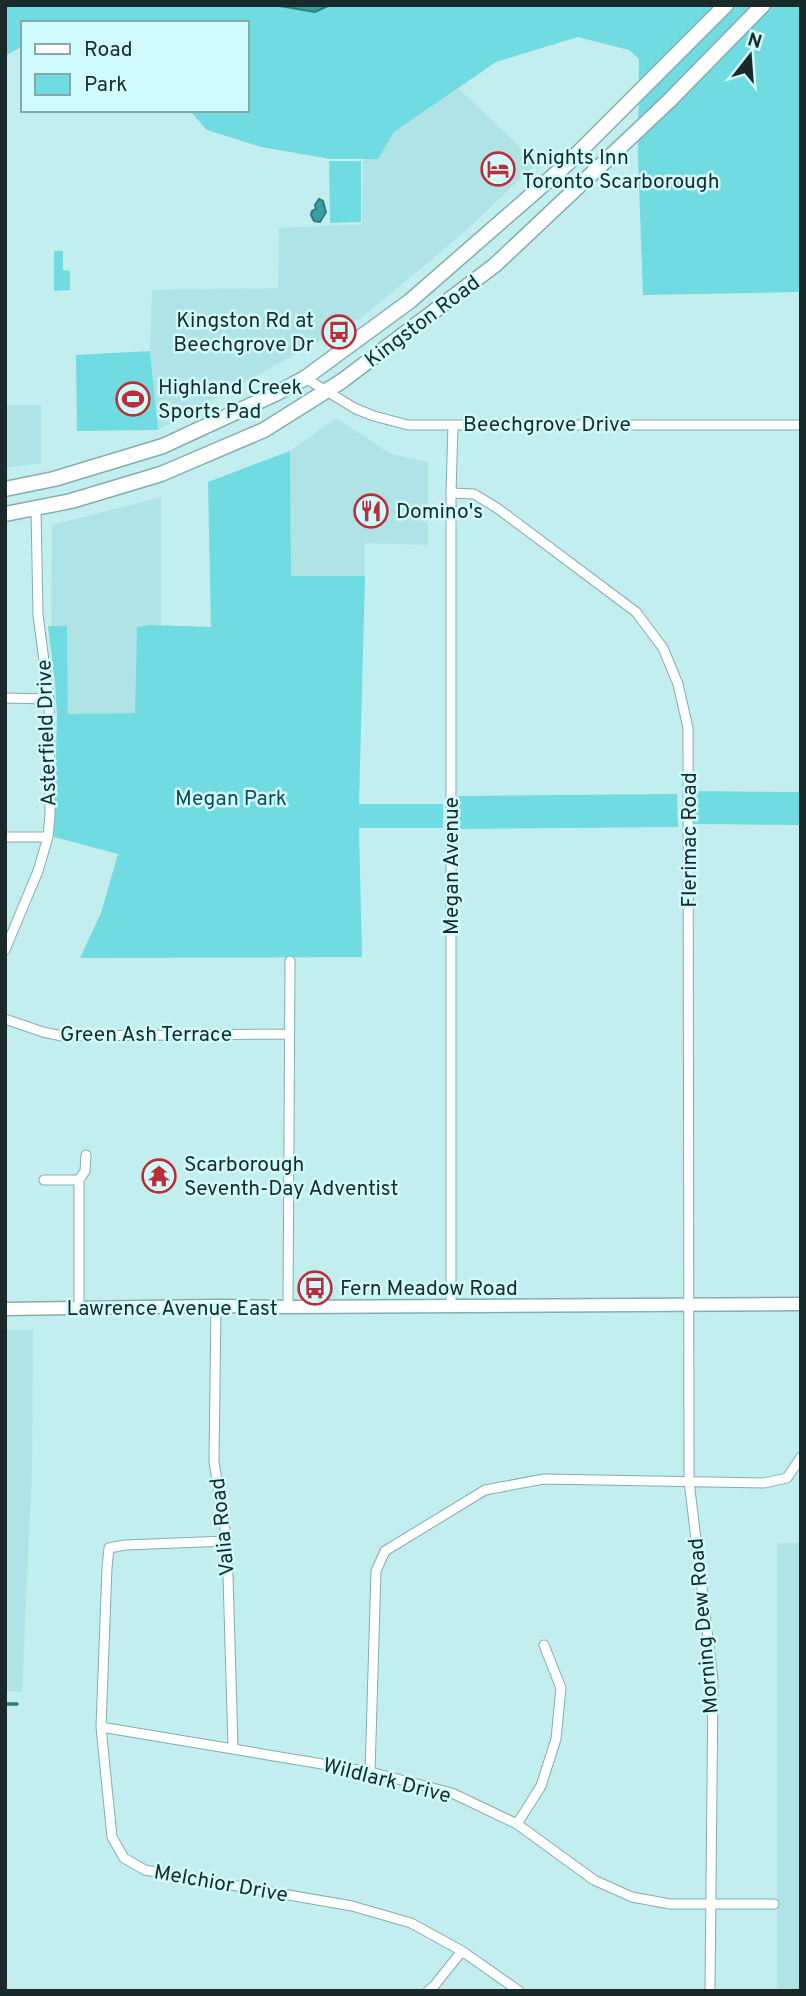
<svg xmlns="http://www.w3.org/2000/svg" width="806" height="1996" viewBox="0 0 806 1996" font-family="Overpass,sans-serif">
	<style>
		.built { fill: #afe3e6 }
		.green { fill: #70dbe1 }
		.water { fill: #38a0a5; stroke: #2f7d80; stroke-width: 2 }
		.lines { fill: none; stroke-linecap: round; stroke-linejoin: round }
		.stream { stroke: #2f7d80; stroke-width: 3.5 }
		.minor-casing { stroke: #84adaf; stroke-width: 11 }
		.secondary-casing { stroke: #84adaf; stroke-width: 15 }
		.primary-casing { stroke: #84adaf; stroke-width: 17 }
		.minor { stroke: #fff; stroke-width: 9 }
		.secondary { stroke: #fff; stroke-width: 12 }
		.primary { stroke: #fff; stroke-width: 14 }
		.labels { text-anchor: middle; stroke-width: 5; stroke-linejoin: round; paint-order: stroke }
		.poi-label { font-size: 21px; fill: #1a2a2b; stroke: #d0fbfd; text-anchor: start }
		.street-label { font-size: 21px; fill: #1a2a2b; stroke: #d0fbfd }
		.park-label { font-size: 21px; fill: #124d51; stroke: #d0fbfd }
	</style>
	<rect width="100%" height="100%" fill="#c3eef0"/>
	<path class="built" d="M458,88L537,163L461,235L361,318L158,430L150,351L152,290L278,288L279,228L362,224L363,159H378L394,132Z
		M5,405H41V463L5,468Z
		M336,418L391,454L428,462V545L365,543V576L291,577L290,451Z
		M161,497V625L137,628L136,713L68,714L67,627L51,626L52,525Z
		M5,1330H33L32,1470L22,1692L5,1691Z
		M777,1543H801V1991H777Z"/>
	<path class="green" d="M5,5H801V292L643,295L638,157L639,59L629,50L578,37L496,62L394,132L378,159H330L261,147L207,130L189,110H247V23H23V46L5,56Z
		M329,161H361V222L330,223Z
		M54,251H63V270L70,271V290L54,291Z
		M150,351L158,430L77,431L76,355Z
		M290,451L291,576H365L359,804H443V828H359L362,957L80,958L101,913L118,854L54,837L57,715L55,683L48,626H67L68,714L135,713L137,627L151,625L211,627L208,482Z
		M695,791L801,792V825L694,824Z
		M677,794L678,827L459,829L458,796Z"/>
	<path class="water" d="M274,5H330L315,12Z
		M319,199L323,201L326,212L320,222L314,221L311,215L312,211L316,209L315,205Z"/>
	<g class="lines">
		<path class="stream" d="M5,1704H17"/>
		<defs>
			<path id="minor" d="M305,378L356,409L374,416L408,425H801
				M451,493L474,494L497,508L636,612L663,648L678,684L688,728L689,1481L713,1680L710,1991
				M5,698L49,699
				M5,837H48
				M5,950L38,871L48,837L50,815L49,699L38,615L36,509
				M5,1019L43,1032L62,1036L288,1034
				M44,1180H79
				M216,1306L214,1462L227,1541L233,1747
				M451,1306V493L453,425
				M288,1307L290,961
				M79,1308V1180L85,1171L86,1155
				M227,1541L125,1545L109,1548L107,1568L101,1727L112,1837L124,1858L145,1870L352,1906L411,1923L462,1951L519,1991
				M101,1727L370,1772L452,1793L517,1824L594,1880L632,1897L670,1904H774
				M370,1772L376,1571L385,1551L485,1490L544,1479L764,1483L787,1478L801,1457
				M517,1824L541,1786L556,1739L561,1688L544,1645
				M428,1991L434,1986L462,1951"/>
			<path id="secondary" d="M5,1309L216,1306L288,1307L801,1304"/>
			<path id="primary" d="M5,489L54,479L163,446L275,394L305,378L410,301L567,164L726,5
				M5,514L71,501L161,474L264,430L342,381L495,265L669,101L763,5"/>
		</defs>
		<use href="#minor" class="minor-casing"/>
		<use href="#secondary" class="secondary-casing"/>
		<use href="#primary" class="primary-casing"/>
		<use href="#minor" class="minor"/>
		<use href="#secondary" class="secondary"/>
		<use href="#primary" class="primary"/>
	</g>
	<defs>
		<symbol id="hotel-ring" viewBox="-11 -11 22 22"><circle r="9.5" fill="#d0fbfd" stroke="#bd2d37" stroke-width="1.5"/><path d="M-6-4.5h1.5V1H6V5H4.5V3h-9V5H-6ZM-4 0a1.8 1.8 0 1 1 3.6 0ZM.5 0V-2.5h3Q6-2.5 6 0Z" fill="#bd2d37"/></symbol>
		<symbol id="bus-ring" viewBox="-11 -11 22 22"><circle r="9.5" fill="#d0fbfd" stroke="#bd2d37" stroke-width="1.5"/><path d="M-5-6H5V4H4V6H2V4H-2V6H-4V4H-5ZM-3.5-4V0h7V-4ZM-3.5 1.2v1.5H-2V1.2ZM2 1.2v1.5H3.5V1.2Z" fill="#bd2d37"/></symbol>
		<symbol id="stadium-ring" viewBox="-11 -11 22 22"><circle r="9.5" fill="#d0fbfd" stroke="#bd2d37" stroke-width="1.5"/><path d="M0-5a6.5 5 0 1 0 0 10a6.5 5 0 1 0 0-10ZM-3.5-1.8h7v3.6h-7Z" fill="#bd2d37"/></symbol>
		<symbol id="restaurant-ring" viewBox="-11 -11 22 22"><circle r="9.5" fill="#d0fbfd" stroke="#bd2d37" stroke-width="1.5"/><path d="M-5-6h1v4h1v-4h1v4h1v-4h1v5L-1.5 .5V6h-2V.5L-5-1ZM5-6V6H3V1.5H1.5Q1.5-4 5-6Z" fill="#bd2d37"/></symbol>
		<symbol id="temple-ring" viewBox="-11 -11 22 22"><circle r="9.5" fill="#d0fbfd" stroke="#bd2d37" stroke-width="1.5"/><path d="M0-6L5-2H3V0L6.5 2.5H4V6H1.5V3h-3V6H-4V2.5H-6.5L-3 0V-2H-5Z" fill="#bd2d37"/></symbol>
	</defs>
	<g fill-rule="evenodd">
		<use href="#hotel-ring" x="479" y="150" width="38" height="38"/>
		<use href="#bus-ring" x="320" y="313" width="38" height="38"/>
		<use href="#stadium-ring" x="114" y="380" width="38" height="38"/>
		<use href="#restaurant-ring" x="352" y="492" width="38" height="38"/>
		<use href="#temple-ring" x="140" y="1157" width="38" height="38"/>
		<use href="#bus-ring" x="296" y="1269" width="38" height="38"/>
	</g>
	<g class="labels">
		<g class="poi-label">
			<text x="522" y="164">Knights Inn<tspan x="522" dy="24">Toronto Scarborough</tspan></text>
			<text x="314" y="327" text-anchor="end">Kingston Rd at<tspan x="314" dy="24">Beechgrove Dr</tspan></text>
			<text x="158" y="394">Highland Creek<tspan x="158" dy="24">Sports Pad</tspan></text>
			<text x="396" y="518">Domino's</text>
			<text x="184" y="1171">Scarborough<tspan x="184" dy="24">Seventh-Day Adventist</tspan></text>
			<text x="340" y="1295">Fern Meadow Road</text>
		</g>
		<g class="street-label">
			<text transform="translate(422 321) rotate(-37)" y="7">Kingston Road</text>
			<text x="547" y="431">Beechgrove Drive</text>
			<text transform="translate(46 733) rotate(-92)" y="7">Asterfield Drive</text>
			<text transform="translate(689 840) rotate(-90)" y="7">Flerimac Road</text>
			<text transform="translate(451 866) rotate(-90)" y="7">Megan Avenue</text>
			<text x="146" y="1041">Green Ash Terrace</text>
			<text x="172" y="1315">Lawrence Avenue East</text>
			<text transform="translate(222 1527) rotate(-96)" y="7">Valia Road</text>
			<text transform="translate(703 1626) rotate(-95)" y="7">Morning Dew Road</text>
			<text transform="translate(387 1780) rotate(14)" y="7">Wildlark Drive</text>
			<text transform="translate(221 1883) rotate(10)" y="7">Melchior Drive</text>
		</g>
		<g class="park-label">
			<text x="231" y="805">Megan Park</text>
		</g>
	</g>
	<rect width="806" height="1996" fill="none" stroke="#1a2a2b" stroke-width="14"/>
	<rect x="21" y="21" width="228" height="91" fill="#d0fbfd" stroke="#87a7a9" stroke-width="2"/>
	<rect x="35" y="44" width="35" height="10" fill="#ffffff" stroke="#87a7a9" stroke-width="2"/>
	<text x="84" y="56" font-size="21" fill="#1a2a2b">Road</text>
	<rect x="35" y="74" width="35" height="21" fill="#70dbe1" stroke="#87a7a9" stroke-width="2"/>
	<text x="84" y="91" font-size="21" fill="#1a2a2b">Park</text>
	<g transform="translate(750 56) rotate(17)" stroke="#d0fbfd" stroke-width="5" paint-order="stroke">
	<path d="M0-5L12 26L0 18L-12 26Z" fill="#1a2a2b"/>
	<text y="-10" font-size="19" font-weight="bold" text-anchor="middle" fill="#1a2a2b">N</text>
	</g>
</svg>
